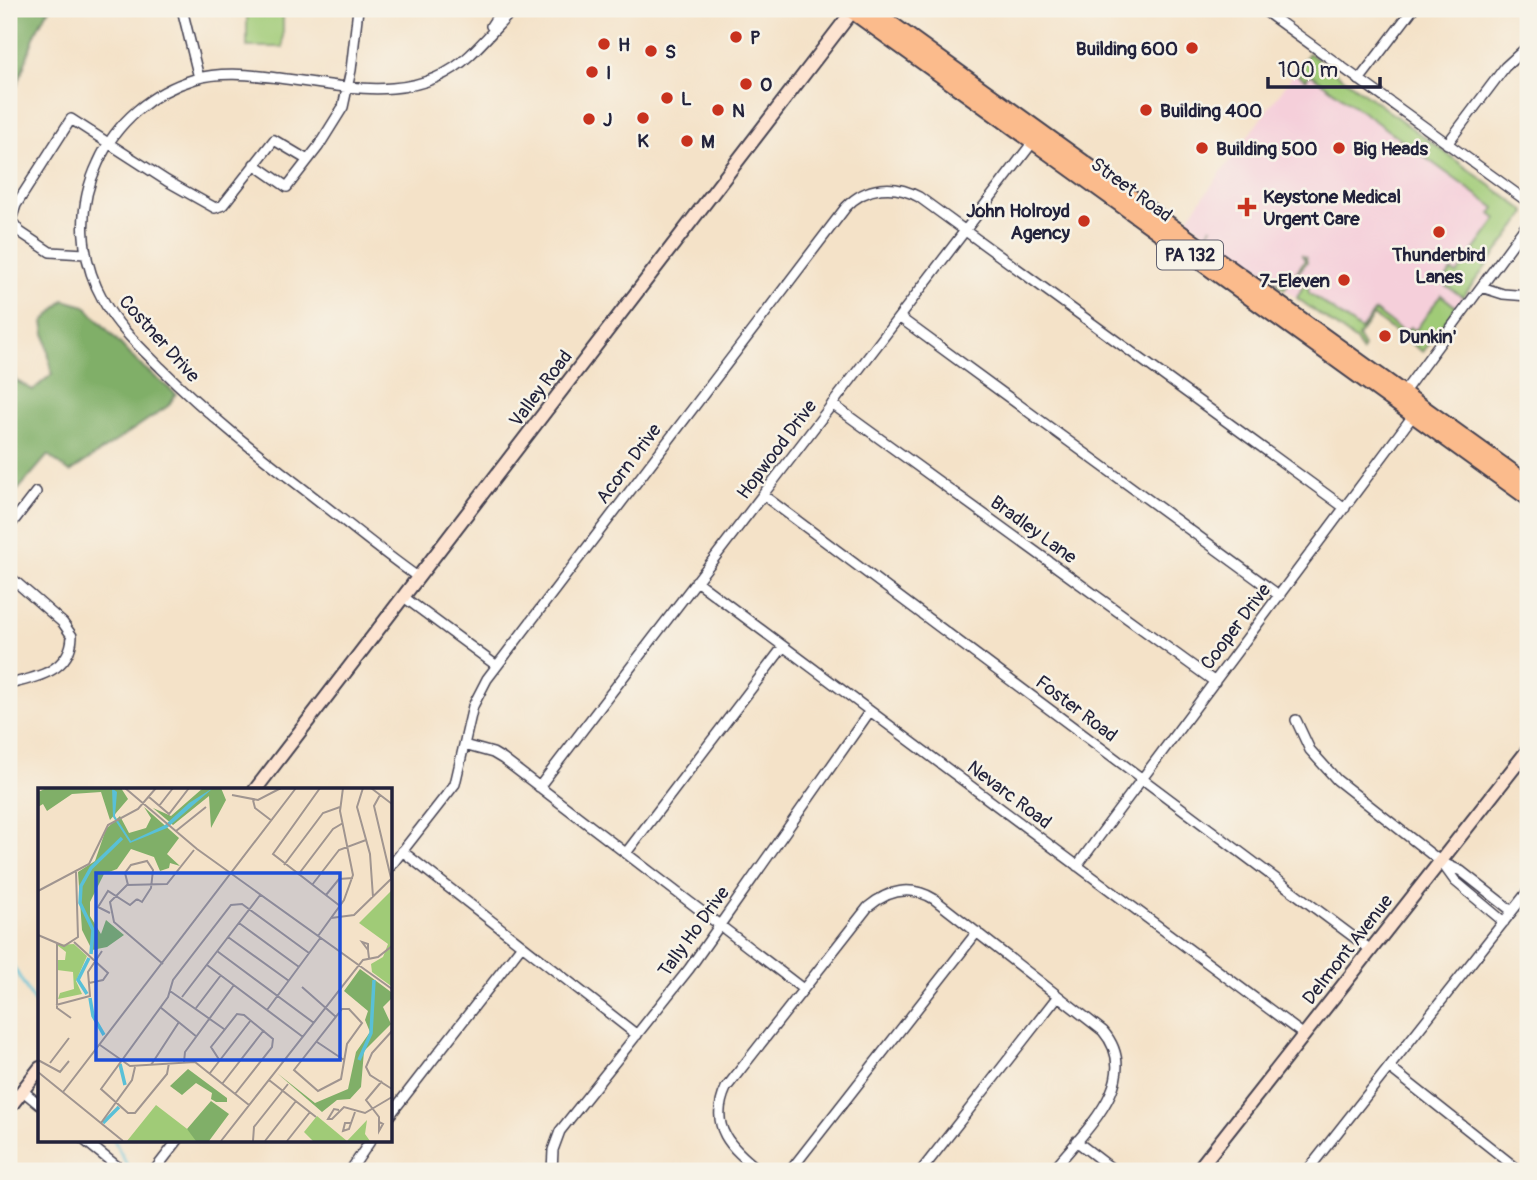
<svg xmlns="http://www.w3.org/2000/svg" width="1537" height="1180" viewBox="0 0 1537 1180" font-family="Pangolin,sans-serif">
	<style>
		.built { fill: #f5cfda }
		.green { fill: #a0cb77; stroke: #617659; stroke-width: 2 }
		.forest { fill: #80af68; stroke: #516852; stroke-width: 2 }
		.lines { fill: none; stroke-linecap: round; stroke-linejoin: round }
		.stream { stroke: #59c0d7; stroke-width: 2.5 }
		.street-casing { stroke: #423f50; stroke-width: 12 }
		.secondary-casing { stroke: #423f50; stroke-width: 16 }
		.primary-casing { stroke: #423f50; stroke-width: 18 }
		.street { stroke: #fff; stroke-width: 9 }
		.secondary { stroke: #fde4d1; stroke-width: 12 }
		.primary { stroke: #fbbb8c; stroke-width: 14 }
		.poi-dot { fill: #c8321e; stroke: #f7f3e8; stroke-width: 2.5 }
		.labels { text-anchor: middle; stroke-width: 5; stroke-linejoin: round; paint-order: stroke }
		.shield { fill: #f7f3e8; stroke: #62616f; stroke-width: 2 }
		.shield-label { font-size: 18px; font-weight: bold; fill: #22223b }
		.poi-label { font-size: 19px; font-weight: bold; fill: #22223b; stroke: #f7f3e8; text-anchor: start }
		.street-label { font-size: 19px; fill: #22223b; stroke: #f7f3e8 }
		.inset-river { fill: none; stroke: #59c0d7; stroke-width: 3.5 }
		.inset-road { fill: none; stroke: #a09590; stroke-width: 2 }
		.view { fill: #1d4ed8; fill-opacity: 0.15; stroke: #1d4ed8; stroke-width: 3.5 }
		.inset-edge { fill: none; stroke: #22223b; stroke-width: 3.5 }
	</style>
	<rect width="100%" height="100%" fill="#f7f3e8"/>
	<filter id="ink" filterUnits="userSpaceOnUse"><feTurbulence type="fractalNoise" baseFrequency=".0143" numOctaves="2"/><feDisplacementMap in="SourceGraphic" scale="14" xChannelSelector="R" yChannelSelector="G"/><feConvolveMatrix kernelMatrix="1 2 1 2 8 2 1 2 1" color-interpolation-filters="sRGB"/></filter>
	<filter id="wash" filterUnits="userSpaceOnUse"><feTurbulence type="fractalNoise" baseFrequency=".00686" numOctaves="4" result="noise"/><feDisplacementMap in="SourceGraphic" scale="28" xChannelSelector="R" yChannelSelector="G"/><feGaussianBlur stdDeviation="1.57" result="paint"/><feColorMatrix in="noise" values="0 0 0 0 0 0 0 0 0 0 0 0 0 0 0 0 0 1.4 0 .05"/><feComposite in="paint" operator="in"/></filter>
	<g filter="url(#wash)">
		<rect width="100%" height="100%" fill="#f4e2c8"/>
		<path class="built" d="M1309,53L1525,213L1423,352L1374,316L1356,341L1187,219Z"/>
		<path class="green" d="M247,9H283V47H247Z
			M1309,53L1524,210L1526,213L1463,297L1445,285V280L1451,271L1457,274L1497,219L1491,214L1495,208L1310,74L1306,80L1295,72Z
			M1211,226L1209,233L1279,283L1283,279L1289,282L1305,260L1301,254L1306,257L1307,262L1284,289L1208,234Z
			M1308,285L1309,293L1361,330L1375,311L1405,333L1410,327L1415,331L1441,295L1456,307L1423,352L1373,316L1358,337L1364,347L1362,351L1356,341L1297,298L1303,286Z"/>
		<path class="forest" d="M9,9H50C29,34 27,72 9,100Z
			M64,300L85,306L138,363L176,394L168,406L70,472L48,455L18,490L9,489V336L15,380L33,390L52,374L43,322Z"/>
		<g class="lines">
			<path class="stream" d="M9,959L40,1012
				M114,1140L130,1171"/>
		</g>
	</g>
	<g filter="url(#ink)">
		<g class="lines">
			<defs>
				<path id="street" d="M182,9L199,78
					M1262,9L1528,202
					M491,26L502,9
					M1359,80L1413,9
					M1447,144L1505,67L1528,46
					M254,164L287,187L318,147L343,107L351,70L358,9
					M85,254L50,252L20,232L11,220L16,205L71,119L167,181L215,208L223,205L274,140L306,159
					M1481,287L1503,294L1528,296
					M899,317L1280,596
					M1401,396L1528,223
					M832,404L1215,682
					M763,495L1371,950
					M9,527L36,492
					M9,576L63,623L72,636C71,671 36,678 9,684
					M419,578C382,552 346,522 310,494C258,454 208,415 161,368C140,347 117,326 103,300C79,257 77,207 98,163C116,122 152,92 195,79C222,71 251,75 279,78C344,86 417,106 470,55C485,41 499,24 514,9
					M696,581L1304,1035
					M405,598L497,666
					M1296,720L1310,750L1337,780L1441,862L1461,871L1512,911
					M464,745L493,753L503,759L803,989
					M539,787L1036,138
					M402,851L637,1035
					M626,853L783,647
					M1442,863L1455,881L1504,922
					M1077,866L1415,413
					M390,867L455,784L473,706L487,679L846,207C866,186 894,183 919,197L1345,508
					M1390,1068L1520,1171
					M23,1091L40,1105
					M390,1115L522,945
					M84,1140L123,1171
					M1076,1141L1115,1171
					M154,1171L178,1140
					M350,1171L371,1140
					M552,1171L553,1150L560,1131L689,969L870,711
					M760,1171C731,1148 708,1127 726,1088L868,907C888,890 911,885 934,899L1103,1031C1145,1080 1082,1133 1052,1171
					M790,1171L977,932
					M921,1171L1058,996
					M1307,1171L1528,891"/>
				<path id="secondary" d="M255,790L854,9
					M9,1108L40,1068
					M1197,1171L1528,750"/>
				<path id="primary" d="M849,9L1528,498
					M871,9L1528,483"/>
			</defs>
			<use href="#street" class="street-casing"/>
			<use href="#secondary" class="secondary-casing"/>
			<use href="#primary" class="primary-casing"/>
			<use href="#street" class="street"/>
			<use href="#secondary" class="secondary"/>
			<use href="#primary" class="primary"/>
		</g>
	</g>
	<g class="poi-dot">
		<circle cx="736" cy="37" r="7"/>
		<circle cx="604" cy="44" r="7"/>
		<circle cx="1192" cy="48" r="7"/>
		<circle cx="651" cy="51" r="7"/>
		<circle cx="592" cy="72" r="7"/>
		<circle cx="746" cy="84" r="7"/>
		<circle cx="667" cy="98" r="7"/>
		<circle cx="718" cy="110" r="7"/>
		<circle cx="1146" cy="110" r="7"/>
		<circle cx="643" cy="118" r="7"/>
		<circle cx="589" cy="119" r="7"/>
		<circle cx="687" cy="141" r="7"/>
		<circle cx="1202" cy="148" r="7"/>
		<circle cx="1339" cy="148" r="7"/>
		<path d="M1243.5 196.5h7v7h7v7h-7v7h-7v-7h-7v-7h7z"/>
		<circle cx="1084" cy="221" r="7"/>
		<circle cx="1439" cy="232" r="7"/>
		<circle cx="1344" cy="280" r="7"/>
		<circle cx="1385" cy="336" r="7"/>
	</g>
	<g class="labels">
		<rect class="shield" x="1157" y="240.5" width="66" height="29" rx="5"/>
		<g class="shield-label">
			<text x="1190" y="261">PA 132</text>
		</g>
		<g class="poi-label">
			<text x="750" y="44">P</text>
			<text x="618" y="51">H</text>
			<text x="1178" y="55" text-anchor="end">Building 600</text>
			<text x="665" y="58">S</text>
			<text x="606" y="79">I</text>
			<text x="760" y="91">O</text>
			<text x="681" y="105">L</text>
			<text x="732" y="117">N</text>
			<text x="1160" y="117">Building 400</text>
			<text x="603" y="126">J</text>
			<text x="643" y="147" text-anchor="middle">K</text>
			<text x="701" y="148">M</text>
			<text x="1216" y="155">Building 500</text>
			<text x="1353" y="155">Big Heads</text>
			<text x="1263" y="203">Keystone Medical<tspan x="1263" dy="22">Urgent Care</tspan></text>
			<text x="1070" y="217" text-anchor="end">John Holroyd<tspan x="1070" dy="22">Agency</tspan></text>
			<text x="1439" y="261" text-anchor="middle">Thunderbird<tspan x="1439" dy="22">Lanes</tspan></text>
			<text x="1330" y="287" text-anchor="end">7-Eleven</text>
			<text x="1399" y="343">Dunkin'</text>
		</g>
		<g class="street-label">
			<text transform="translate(1132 189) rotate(36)" y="7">Street Road</text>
			<text transform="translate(160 338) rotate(48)" y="7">Costner Drive</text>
			<text transform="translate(540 388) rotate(-53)" y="7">Valley Road</text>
			<text transform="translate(776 449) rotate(-53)" y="7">Hopwood Drive</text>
			<text transform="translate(628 463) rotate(-53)" y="7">Acorn Drive</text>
			<text transform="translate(1034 529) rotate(36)" y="7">Bradley Lane</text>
			<text transform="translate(1235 626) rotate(-53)" y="7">Cooper Drive</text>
			<text transform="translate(1077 708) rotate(37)" y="7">Foster Road</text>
			<text transform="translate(1010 794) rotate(37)" y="7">Nevarc Road</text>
			<text transform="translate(693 931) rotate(-54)" y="7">Tally Ho Drive</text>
			<text transform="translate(1347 949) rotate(-52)" y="7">Delmont Avenue</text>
		</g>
	</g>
	<g transform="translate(38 788)">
		<rect width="354" height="354" fill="#f4e2c8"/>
		<path d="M353,103V198L334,184L333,176L345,169L350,156L321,135ZM36,156L49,168L38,193L44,206L20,211L22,205L36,201L35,184L19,182L18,172H27L28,164L19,157ZM118,317L157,347L158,353H89ZM279,328L309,353L329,332L327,346L332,353H275L266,344Z" fill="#a0cb77"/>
		<path d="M9,0H83L90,11L72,32L63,4L34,6L9,23L5,16L0,19V4ZM165,0H183L188,12L173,40L171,8L135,37L115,20L133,28ZM106,19L141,50L129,66L142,78L132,75L131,80L122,83L116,69L93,61L79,81L66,86L52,114V128L63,146L68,132L86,147L69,159L54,162L44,142L40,84L57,73L68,41L82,28L91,45L108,40L113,30ZM322,181L353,204V211L345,219L353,236L326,263L323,299L312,311L299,312L284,324L239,285L277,315L310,301L318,264L332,244L327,232L330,223L306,203ZM150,281L189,310V314H178L173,311L174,305L158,295L144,307L132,298ZM173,313L191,326L171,353H158L149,341Z" fill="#80af68"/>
		<path d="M74,0L79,4L77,28L93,53L127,37L151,15L175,0L129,40L92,55L75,29Z" fill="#59c0d7"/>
		<path class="inset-river" d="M53,166L55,142L42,115L43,98L53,80L84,50M49,206L40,192L51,170M52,210L55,228L66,247M321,272L333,245L336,192M82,276L87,297M65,335L81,319"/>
		<path class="inset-road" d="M87,0L159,61L354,201M282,0L235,66L302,118M325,0L319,19L332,66L335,109M333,0L354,16M194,7L220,12L243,0M342,7L336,18L353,90M111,9L131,26L151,0M215,12L217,20L234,33M121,18L135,0M138,43L168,19M246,77L285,25L302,19M260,87L295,41L305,35M90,97L87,85L93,77L109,73L115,82L113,100L104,114L99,111M274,97L301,62L328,52M0,103L51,76L70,37L100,21L118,0M288,107L301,91L315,90M72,125L60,119L70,103L92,117L99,111M293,130L316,127L354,90M201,135L261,179M0,147L26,158L40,149L38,84M280,148L306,112L315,87L302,23L305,0M190,149L251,193M36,154L70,185L65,192L51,195M19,155V220L33,230M330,162L324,154L330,156V162L331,170M179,163L276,235M125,176L76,134L72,114L89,97L129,96L156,62M169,177L265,249M264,199L298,229M132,203L186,241M144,209L223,106M18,217L52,208L50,184L64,163M122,219L159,249M158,220L183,187M304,221H311L324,235L309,256L303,291L280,303L256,282ZM229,222L283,149M354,243L334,265L328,279L332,287L354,301M279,254L306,272M62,257L92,278L157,274L211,317M0,265V316M0,272L22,284L31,273M182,273L173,259L199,226L206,227L235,251L234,259L197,306M146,274L147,264L196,197M12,275L31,250M131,275L129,286L97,325H90L63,301L130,209L135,192L193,117L204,116L271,165M113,277L141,234M0,284L85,353M172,285L213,232M231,292L278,329M184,296L226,242M25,304L258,0M301,322L296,321L290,331H294L306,319L327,325L354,309M341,334L345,336L341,343V329L328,312L344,293M63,335L94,292L97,279M313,335H307L305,343L311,341L312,338L317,324M183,353L325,172L340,169L354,158M215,353L216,339L250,296M227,353L258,313M249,353L272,324"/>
		<path class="view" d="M58,85H302V272H58Z"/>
		<rect width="354" height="354" class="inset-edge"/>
	</g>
	<rect width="1537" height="1180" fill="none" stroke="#f7f3e8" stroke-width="35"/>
	<path d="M1268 77v10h112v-10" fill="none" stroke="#22223b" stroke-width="3.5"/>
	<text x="1278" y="77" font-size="21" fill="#22223b" stroke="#f7f3e8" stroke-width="5" paint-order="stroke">100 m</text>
</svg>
